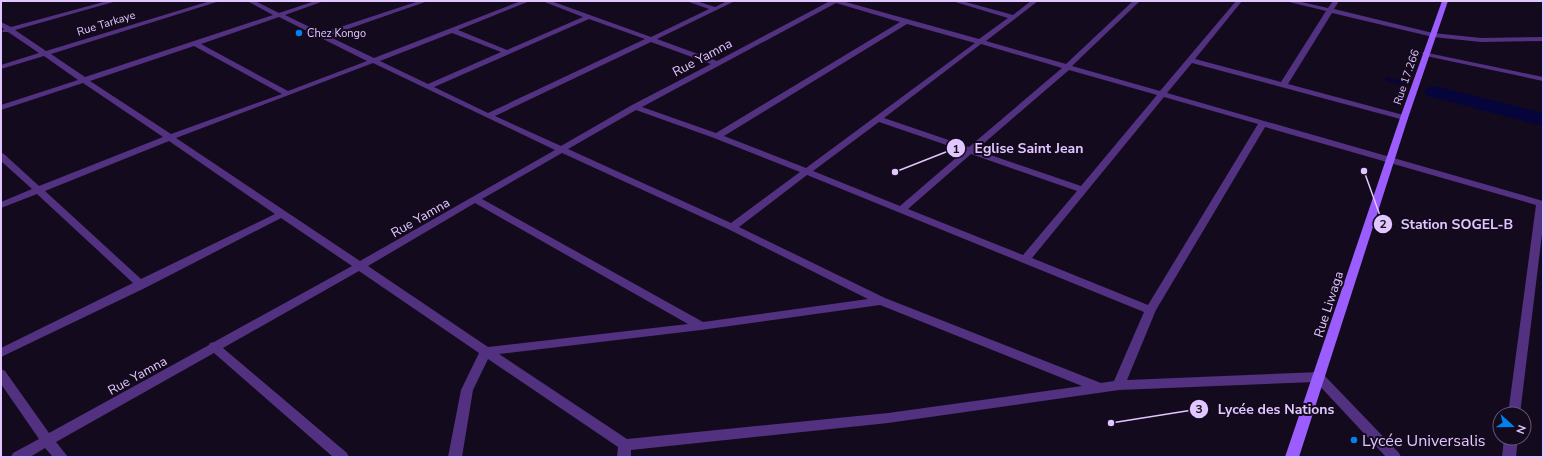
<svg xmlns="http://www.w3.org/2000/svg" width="1544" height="458" viewBox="0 0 1544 458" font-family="'Nunito Sans',sans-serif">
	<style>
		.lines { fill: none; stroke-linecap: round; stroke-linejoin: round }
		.stream { stroke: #05053b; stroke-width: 3.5 }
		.river { fill: #05053b; fill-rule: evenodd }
		.street { fill: #513180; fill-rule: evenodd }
		.secondary { fill: #9c5dff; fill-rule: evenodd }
		.poi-dot { fill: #0081f1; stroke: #140a1d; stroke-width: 1.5 }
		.labels { text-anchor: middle; stroke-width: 4; stroke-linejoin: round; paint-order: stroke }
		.far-street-label { font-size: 11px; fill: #e1c6ff; stroke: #140a1d }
		.far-poi-label { font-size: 11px; fill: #e1c6ff; stroke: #140a1d; text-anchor: start }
		.street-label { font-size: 13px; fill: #e1c6ff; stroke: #140a1d }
		.near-poi-label { font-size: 16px; fill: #e1c6ff; stroke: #140a1d; text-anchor: start }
		.leader { fill: none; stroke: #e1c6ff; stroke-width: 1.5 }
		.callout-dot { fill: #e1c6ff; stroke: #140a1d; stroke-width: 1.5 }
		.mark-label { font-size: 12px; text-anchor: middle; font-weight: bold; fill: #111 }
		.callout-label { font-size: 14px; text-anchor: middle; font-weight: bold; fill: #e1c6ff; stroke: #140a1d; stroke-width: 4; stroke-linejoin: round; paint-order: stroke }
	</style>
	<rect width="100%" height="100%" fill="#140a1d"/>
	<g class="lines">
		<path class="stream" d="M1387,79L1403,83"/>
		<path class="river" d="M1434,86L1543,113V126L1427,96L1424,92L1427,88Z"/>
		<path class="street" d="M107,1H117L15,30L46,51L210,1H220L51,54L85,77L273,15L247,1H255L279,13L315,1H324L285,15L322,33L419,1H428L328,36L374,58L521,1H530L458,30L507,50L583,17L542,1H551L651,37L709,9L686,1H696L715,7L727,1H735L657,39L717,61L830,1H842L979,39L1008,18L952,1H962L1013,15L1031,1H1038L986,41L1066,64L1133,1H1140L1072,66L1160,91L1236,1H1242L1195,59L1281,82L1326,11L1285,1H1297L1328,8L1333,1H1339L1334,9L1433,33L1481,38L1543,37V41L1481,42L1433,37L1332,13L1288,84L1407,116L1408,118L1407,120H1404L1192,63L1167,93L1543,201V226L1520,414H1508L1536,205L1265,127L1156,310L1127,380L1319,372L1323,374L1399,453L1401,457H1386L1316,382L1119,390L888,423L631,450V457H617L618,447L488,359L473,390L462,457H448L461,390L479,353L359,271L223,348L347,453L349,457H333L214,353L56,442L68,457H53L45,448L30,457H11L13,453L39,439L1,384V369L5,371L49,433L209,345L210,343L214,342L352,266L281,218L145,288L1,357V348L133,283L37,194L1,208V202L32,189L1,161V153L4,154L39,186L163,137L83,83L1,110V105L78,80L44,56L1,69V65L39,53L8,32H3L2,31L4,29L1,27V22L11,27ZM836,3L900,22L716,133L642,107ZM279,17L367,61L288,91L201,44ZM589,19L645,39L488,113L434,87ZM907,24L975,43L806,168L724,136ZM452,33L501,52L428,84L380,61ZM651,42L711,64L632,105L561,146L495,116ZM981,44L1062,68L969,147L884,118ZM194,46L282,94L171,134L90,81ZM373,63L555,150L360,261L176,138ZM1069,70L1157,95L1081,186L976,150ZM1164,97L1258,124L1148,305L1032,258ZM636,110L714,138L800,172L731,223L568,149ZM879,122L964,151L900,206L813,171ZM169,141L275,214L141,279L45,191ZM562,153L728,229L868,299L703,322L482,199ZM971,154L1077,191L1023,255L908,209ZM807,175L1144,312L1114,381L1101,383L885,298L739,227ZM475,203L688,324L488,347L368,266ZM880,305L1082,386L888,413L627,439L499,354L701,330Z
			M1423,52L1543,77V81L1426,56L1422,54Z
			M1504,438H1518L1516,457H1502Z"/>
		<path class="secondary" d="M1442,1H1448L1408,118L1299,457H1285L1400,118Z"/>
	</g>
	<g class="poi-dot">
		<circle cx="299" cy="33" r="4"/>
		<circle cx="1354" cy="440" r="4"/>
	</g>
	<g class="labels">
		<g class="far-street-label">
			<text transform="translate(106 23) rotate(-17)" y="4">Rue Tarkaye</text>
			<text transform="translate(1406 77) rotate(-71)" y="4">Rue 17.266</text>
		</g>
		<g class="far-poi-label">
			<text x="307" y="37">Chez Kongo</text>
		</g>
		<g class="street-label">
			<text transform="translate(702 57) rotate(-28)" y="5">Rue Yamna</text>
			<text transform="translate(420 217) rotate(-30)" y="5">Rue Yamna</text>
			<text transform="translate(1328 304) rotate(-72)" y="5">Rue Liwaga</text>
			<text transform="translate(137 375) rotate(-29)" y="5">Rue Yamna</text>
		</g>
		<g class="near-poi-label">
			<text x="1362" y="446">Lycée Universalis</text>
		</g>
	</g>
	<path class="leader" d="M895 172L956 148M1364 171L1383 224M1111 423L1199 409"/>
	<g class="callout-dot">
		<circle cx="895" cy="172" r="4"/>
		<circle cx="1364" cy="171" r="4"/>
		<circle cx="1111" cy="423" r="4"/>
		<circle cx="956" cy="148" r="10"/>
		<circle cx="1383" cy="224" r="10"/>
		<circle cx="1199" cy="409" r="10"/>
	</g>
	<g class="mark-label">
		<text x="956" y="153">1</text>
		<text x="1383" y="228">2</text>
		<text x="1199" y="413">3</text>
	</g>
	<g class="callout-label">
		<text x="1029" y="153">Eglise Saint Jean</text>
		<text x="1457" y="229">Station SOGEL-B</text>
		<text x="1276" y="414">Lycée des Nations</text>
	</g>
	<rect width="1544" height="458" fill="none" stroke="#e1c6ff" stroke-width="4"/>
	<g transform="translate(1512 426) rotate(111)"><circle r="19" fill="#140a1d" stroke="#665577"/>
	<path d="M0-3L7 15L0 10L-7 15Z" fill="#0081f1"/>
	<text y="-6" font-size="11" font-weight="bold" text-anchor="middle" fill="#e1c6ff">N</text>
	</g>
</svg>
